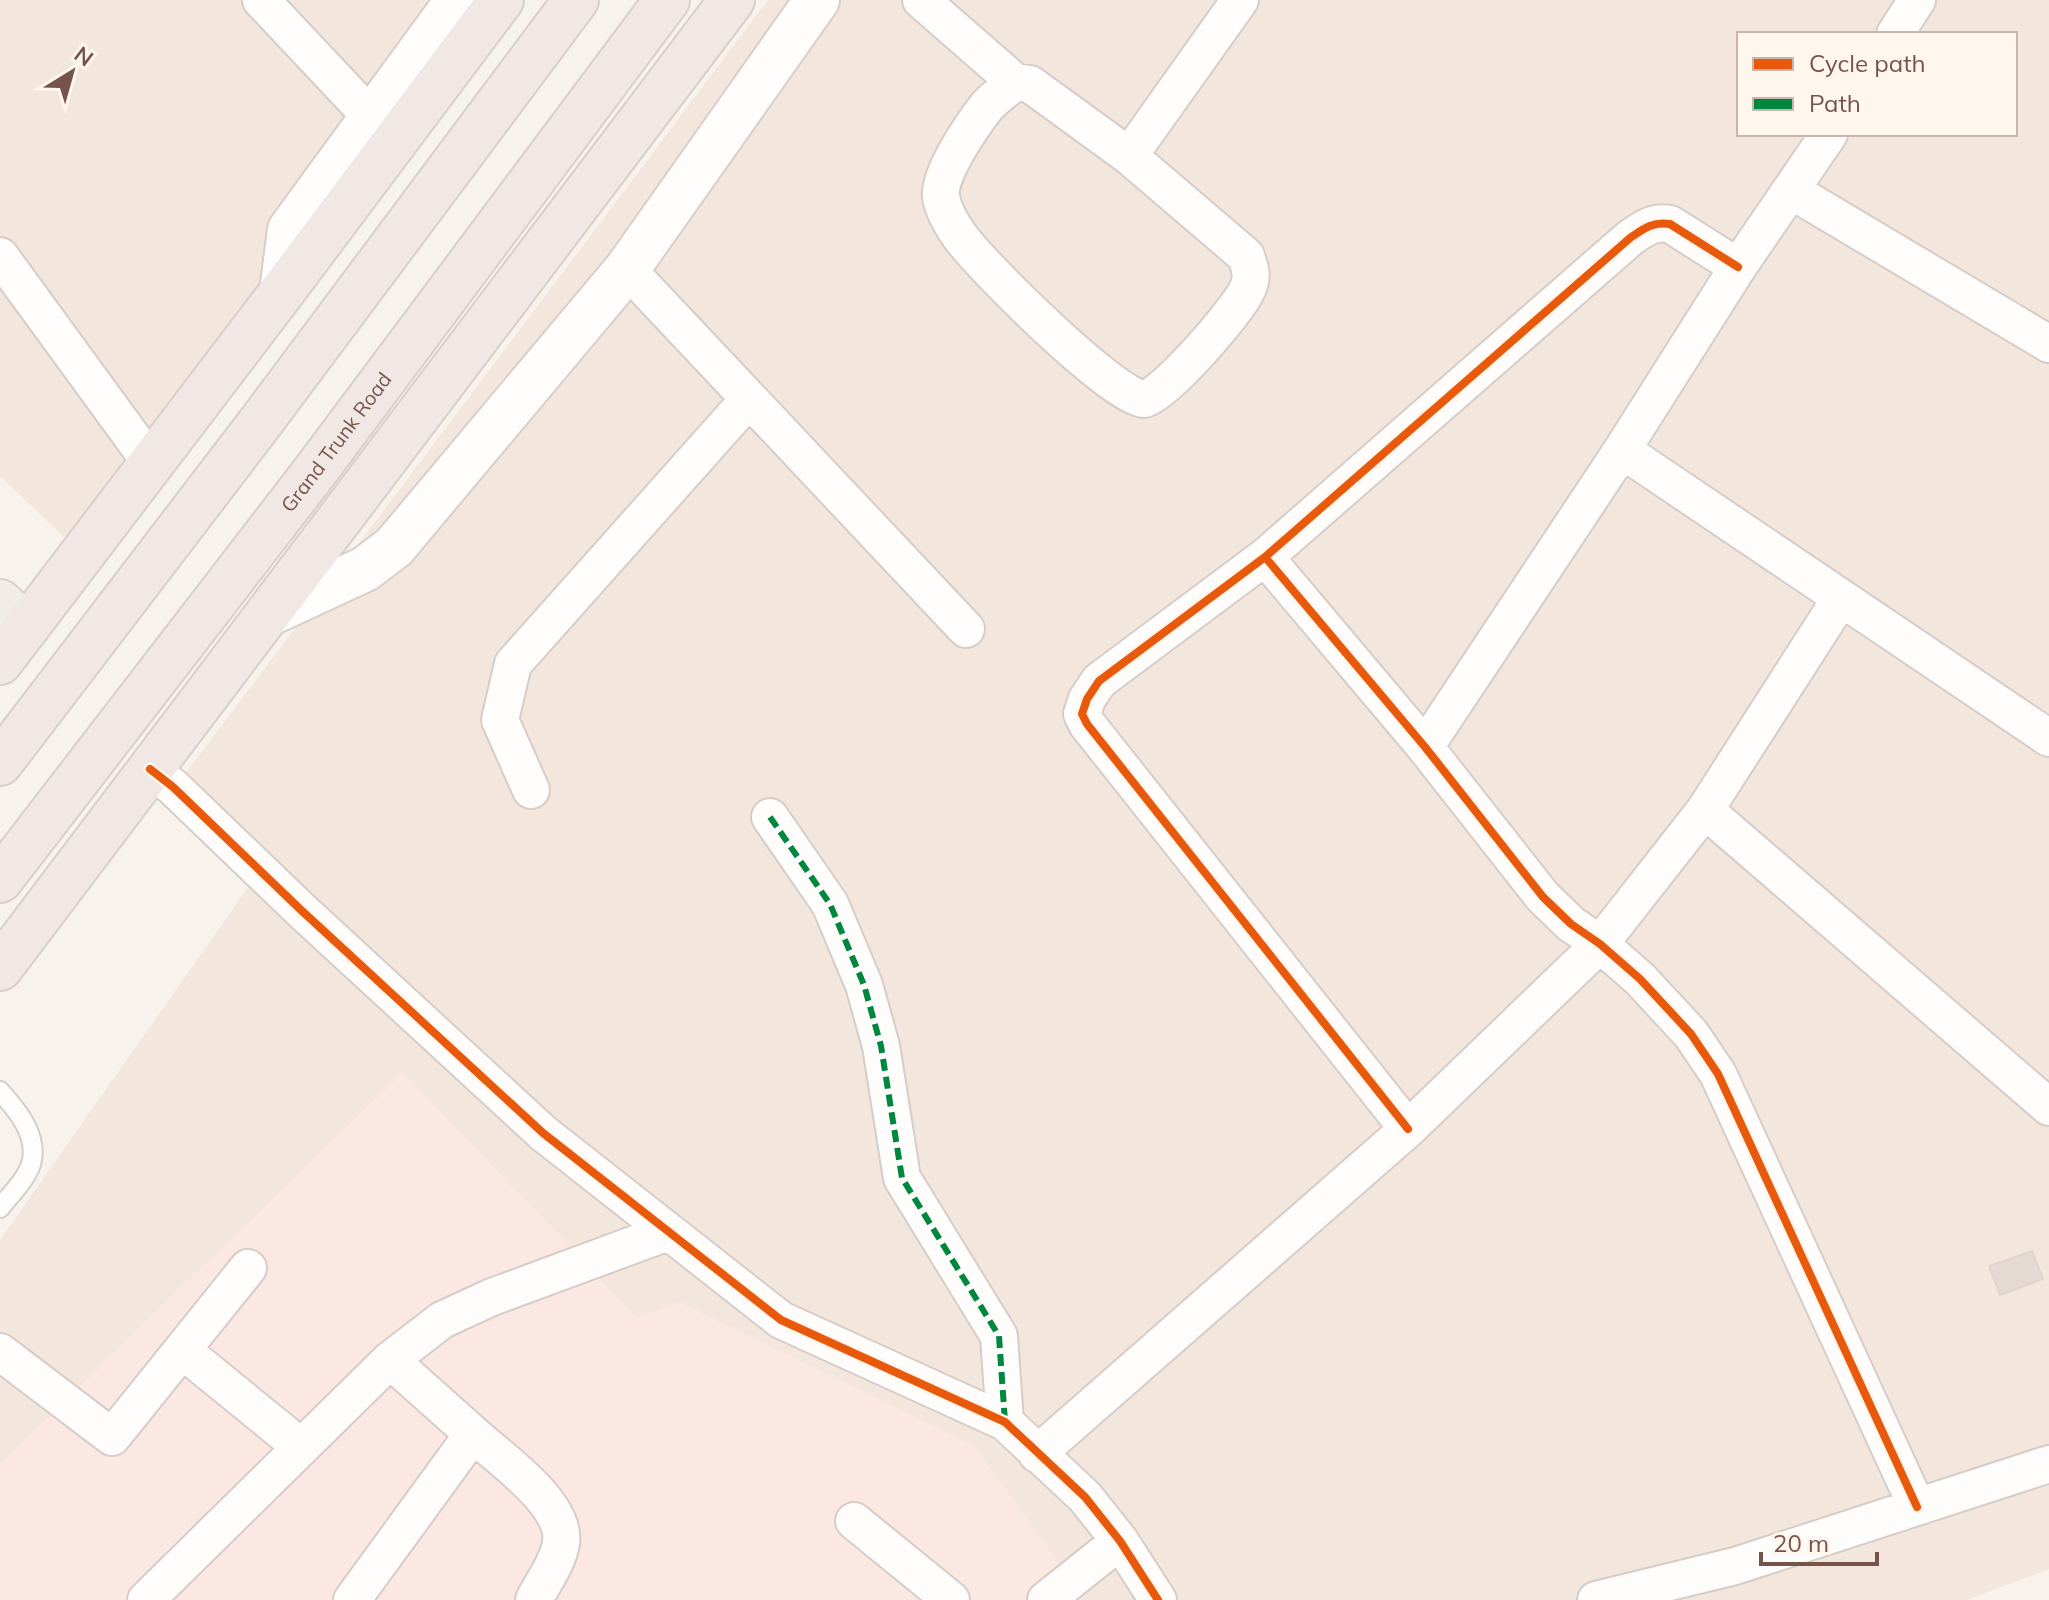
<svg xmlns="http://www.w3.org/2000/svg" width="2049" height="1600" viewBox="0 0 2049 1600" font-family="Mulish,sans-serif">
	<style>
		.residential { fill: #f3e6dc; fill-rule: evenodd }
		.commercial { fill: #fbe8e3 }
		.building { fill: #e4d9d3; stroke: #e1d4ce; stroke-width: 2 }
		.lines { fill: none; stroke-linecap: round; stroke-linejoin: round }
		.lane-casing { stroke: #d6cdc8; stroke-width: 22 }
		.street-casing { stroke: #d6cdc8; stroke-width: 40 }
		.secondary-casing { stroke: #d9ceca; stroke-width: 48 }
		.primary-casing { stroke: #d9ceca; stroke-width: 48 }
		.highway-casing { stroke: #d9ceca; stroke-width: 48 }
		.lane { stroke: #fefdfc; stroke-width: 18 }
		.street { stroke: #fefdfc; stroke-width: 36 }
		.secondary { stroke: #fefdfc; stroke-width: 44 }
		.primary { stroke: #f2ece6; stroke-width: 44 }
		.highway { stroke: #f1e7e5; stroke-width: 44 }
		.quiet { stroke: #00873e; stroke-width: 6; stroke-dasharray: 12 6; stroke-linecap: butt }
		.cycleway-casing { stroke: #fff6ed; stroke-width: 13 }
		.cycleway { stroke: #e8590c; stroke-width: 8 }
		.labels { text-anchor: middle; stroke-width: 7; stroke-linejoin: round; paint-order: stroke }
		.street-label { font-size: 20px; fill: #77544b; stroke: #fff6ed }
	</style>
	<rect width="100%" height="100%" fill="#f8f2ec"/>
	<path class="residential" d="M0,0H492L82,554L0,476Z
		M768,0H2049V1569L1966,1600H0V1240L271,855L186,773ZM1739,34H2015V134H1739Z"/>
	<path class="commercial" d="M403,1072L637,1318L680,1302L974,1446L1085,1600H0V1464Z"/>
	<path class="building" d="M2032,1251L2043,1279L2000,1295L1989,1266Z"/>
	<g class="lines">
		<defs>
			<path id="lane" d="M0,1091C16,1109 37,1133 32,1160C29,1177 10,1195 0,1208"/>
			<path id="street" d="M261,0L372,118
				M921,0L1015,82
				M1895,34L1917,0
				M1129,156L1030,84L1015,82C1006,90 995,97 987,106C973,124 938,174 941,197C943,209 952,225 959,235C978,263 1115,399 1144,399C1162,398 1244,305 1249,285C1253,275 1249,265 1246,256L1129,156L1240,0
				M1792,191L2049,344
				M0,256L151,463
				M627,269L966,629
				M1622,450L2049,738
				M1265,557L1425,747L1543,897L1571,924L1600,944L1640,979L1691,1034L1718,1074L1917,1507
				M1425,747L1622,450L1738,267L1829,134
				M150,769L173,787L301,910L543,1133L781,1320L1005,1422L1085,1497L1120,1541L1158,1600
				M531,790L500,720L513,664L749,399
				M1705,810L2049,1107
				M770,817L830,904L864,985L881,1046L902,1178L999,1336L1005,1422
				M1408,1129L1087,724L1082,714L1087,699L1099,681L1265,557L1630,238C1643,229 1653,221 1670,224L1738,267
				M182,1350L301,1447
				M0,1352L112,1437L248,1268
				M473,1434C499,1458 567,1504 561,1543C558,1563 543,1582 534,1600
				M1037,1454L1408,1129L1600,944L1705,810L1841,598
				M854,1521L951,1600
				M146,1600L390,1360L442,1320L492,1297L668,1232
				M352,1600L473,1434L390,1360
				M1046,1600L1120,1541
				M1596,1600L1735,1566L2049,1464"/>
			<path id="secondary" d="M282,292L290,230L458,0
				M268,614L365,569L394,547L627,269L817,0"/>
			<path id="primary" d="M0,602L27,627"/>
			<g id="highway">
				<path d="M0,662L282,292L501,0"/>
				<path d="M0,763L263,419L576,0"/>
				<path id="s1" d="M0,880L316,470L667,0"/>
				<path d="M0,968L732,0"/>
			</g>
		</defs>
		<use href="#lane" class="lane-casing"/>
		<use href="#street" class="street-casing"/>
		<use href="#secondary" class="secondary-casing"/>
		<use href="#primary" class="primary-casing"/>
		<use href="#highway" class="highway-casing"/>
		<use href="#lane" class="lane"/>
		<use href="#street" class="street"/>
		<use href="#secondary" class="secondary"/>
		<use href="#primary" class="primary"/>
		<use href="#highway" class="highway"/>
		<path class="quiet" d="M770,817L830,904L864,985L881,1046L902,1178L999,1336L1005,1422"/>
		<defs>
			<path id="cycleway" d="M1265,557L1425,747L1543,897L1571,924L1600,944L1640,979L1691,1034L1718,1074L1917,1507
				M150,769L173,787L301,910L543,1133L781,1320L1005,1422L1085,1497L1120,1541L1158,1600
				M1408,1129L1087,724L1082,714L1087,699L1099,681L1265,557L1630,238C1643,229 1653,221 1670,224L1738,267"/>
		</defs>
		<use href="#cycleway" class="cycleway-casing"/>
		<use href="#cycleway" class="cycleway"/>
	</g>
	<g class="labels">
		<g class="street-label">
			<text dy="7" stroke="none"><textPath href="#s1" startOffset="552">Grand Trunk Road</textPath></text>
		</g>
	</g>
	<rect x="1737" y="32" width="280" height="104" fill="#fff6ed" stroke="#c9b5ac" stroke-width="2"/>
	<rect x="1753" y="58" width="40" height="12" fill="#e8590c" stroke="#c9b5ac" stroke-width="2"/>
	<text x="1809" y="72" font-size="24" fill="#77544b">Cycle path</text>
	<rect x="1753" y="98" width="40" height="12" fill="#00873e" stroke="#c9b5ac" stroke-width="2"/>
	<text x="1809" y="112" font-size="24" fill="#77544b">Path</text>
	<g transform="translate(72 72) rotate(37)" stroke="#fff6ed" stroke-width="6" paint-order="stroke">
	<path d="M0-6L14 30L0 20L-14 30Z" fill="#77544b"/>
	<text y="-12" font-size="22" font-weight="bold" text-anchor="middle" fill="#77544b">N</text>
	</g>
	<path d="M1761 1552v12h116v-12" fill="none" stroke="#77544b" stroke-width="4"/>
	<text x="1773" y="1552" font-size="24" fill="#77544b" stroke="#fff6ed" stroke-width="6" paint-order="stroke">20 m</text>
</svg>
